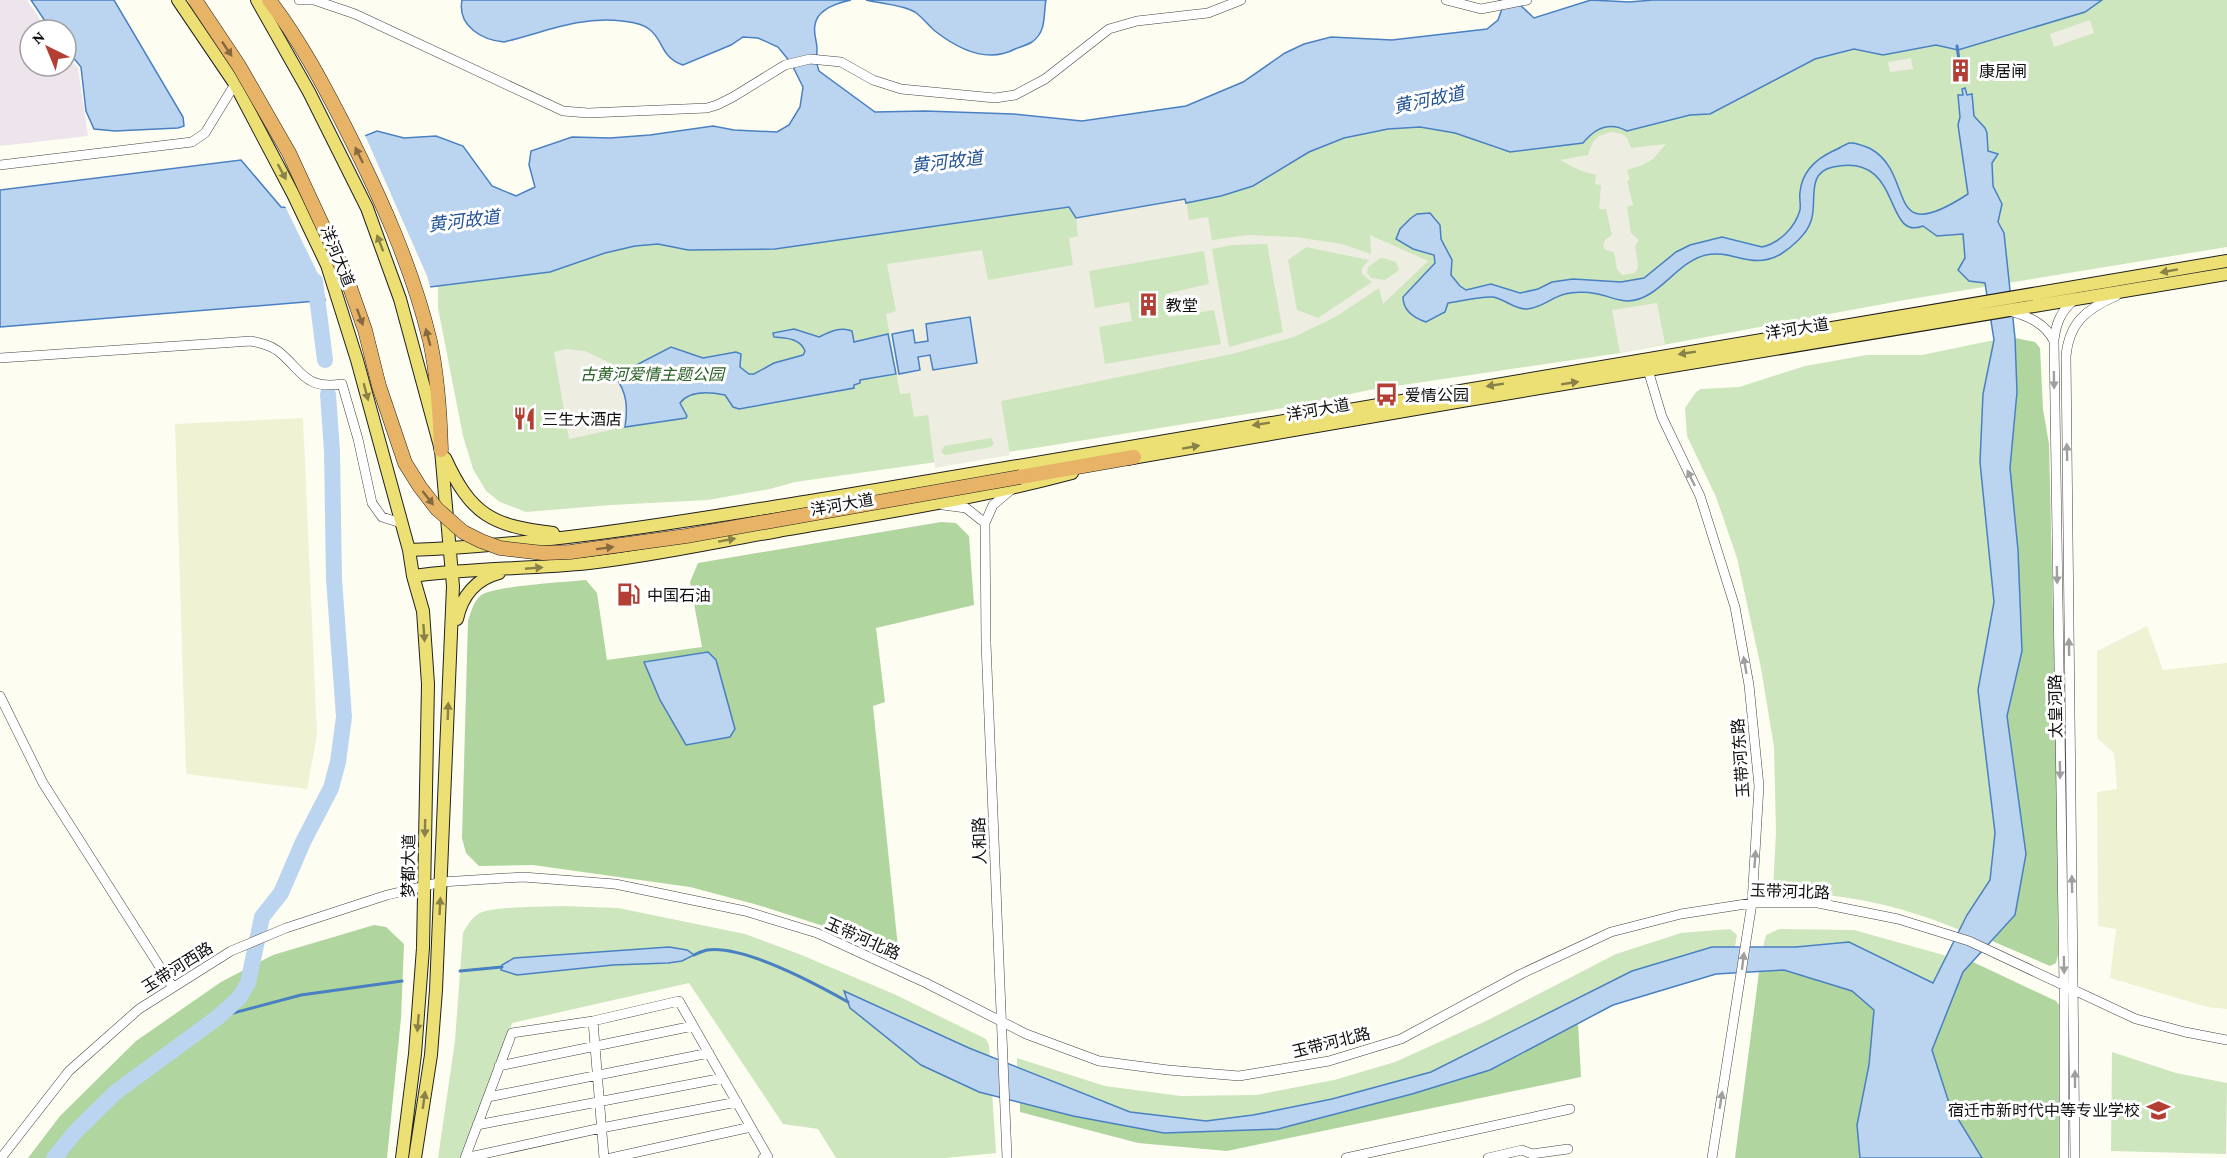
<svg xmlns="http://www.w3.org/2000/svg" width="2227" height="1158" viewBox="0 0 2227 1158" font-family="'Crimson Pro','Noto Sans SC',serif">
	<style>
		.industrial { fill: #ede4ec }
		.farmland { fill: #f0f2d4 }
		.green { fill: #cde6be }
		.forest { fill: #b0d59f }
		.plaza { fill: #eeede1; fill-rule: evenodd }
		.water { fill: #bbd5f1; stroke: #4980c1; stroke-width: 1.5 }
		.pier { fill: #fefdf2 }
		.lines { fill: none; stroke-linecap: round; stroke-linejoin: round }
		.stream { stroke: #4980c1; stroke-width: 3 }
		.river { stroke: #bbd5f1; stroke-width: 16 }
		.minor-casing { stroke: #424242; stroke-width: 10 }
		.major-casing { stroke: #202020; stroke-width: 14 }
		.highway-casing { stroke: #202020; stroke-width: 15 }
		.minor { stroke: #fff; stroke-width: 9 }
		.major { stroke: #ecdf74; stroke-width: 12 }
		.highway { stroke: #e7b367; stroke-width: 14 }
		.highway-bridge-casing { stroke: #202020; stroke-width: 15; stroke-linecap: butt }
		.highway-bridge { stroke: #e7b367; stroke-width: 14 }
		.oneway { fill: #86693f }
		.oneway2 { fill: #898147 }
		.oneway3 { fill: #9f9f9f }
		.labels { text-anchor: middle; stroke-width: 6; stroke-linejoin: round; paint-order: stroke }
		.poi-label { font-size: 16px; fill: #0f0f0f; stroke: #fff; text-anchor: start }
		.street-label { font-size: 16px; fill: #0f0f0f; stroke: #fff }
		.park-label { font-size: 16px; font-style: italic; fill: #296125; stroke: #fff }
		.water-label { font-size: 18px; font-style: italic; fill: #235496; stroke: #fff }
	</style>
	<rect width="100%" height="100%" fill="#fefdf2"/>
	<path class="industrial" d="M0,0H27L47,30H30V66H66V54L78,68L88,136L0,146Z"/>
	<path class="farmland" d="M303,418L317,735L307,789L186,774L175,424Z
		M2147,626L2163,670L2227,663V1009L2207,1007L2110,978L2116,929L2098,926L2097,792L2117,789L2114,753L2097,738V651Z"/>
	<path class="green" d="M2102,0H2227V247L1905,300L1620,353L1369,390L1290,407L1035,448L795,482L770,489L708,500L611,505L526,512L500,502L486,491L473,469L463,436L438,308V286L550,272L605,253L635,246L658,244L688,250L775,249L1069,207L1076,218L1186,199V203L1253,186L1309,152L1344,138L1388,129L1420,127L1455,133L1501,150L1583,143C1595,128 1609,121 1628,131L1690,115L1710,114L1815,59L1836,53L1854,49L1884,55L1936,45L1958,50L2085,12Z
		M1994,340L1983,394L1980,462L1994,602L1978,690L1995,833L1990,880L1960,930C1898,904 1840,893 1773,891L1776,832L1774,747L1761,668L1737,558L1716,497L1687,436L1685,408L1696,392L1701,389L1739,387L1805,366L1867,355H1922Z
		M563,906L618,908L745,934L799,954L894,994L986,1039L989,1045L996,1153L945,1158H836L818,1129L783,1124L689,983L512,1023L460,1158H438L455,1041L463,933C467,926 471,919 478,914C491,906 544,907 563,906Z
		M1730,929L1737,935L1735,947H1712L1632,971L1431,1072L1332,1099L1253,1115L1206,1121L1130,1112L1017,1067V1058L1105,1086L1181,1096L1256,1095L1334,1080L1395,1062L1486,1021L1616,954L1681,933Z
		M1779,929L1854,930L1947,956L1933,983L1849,942L1796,947H1763L1766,935Z
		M2112,1052L2176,1073L2227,1083L2226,1154L2111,1151Z"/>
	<path class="forest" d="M2015,338L2035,342L2040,348L2043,409L2049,444L2057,781L2058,955L2056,963L2050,966L1992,941L2015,915L2026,854L2007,716L2022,651L2018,550L2010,468L2017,397Z
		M941,522L956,523L969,536L974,605L876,628L885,702L873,706L899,957L839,931L758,905L690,887L533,865L479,866L466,853L462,838L468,621C471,612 473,603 480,596C491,586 567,582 586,580L597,593L607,660L702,647L690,582L698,563Z
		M374,925L386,927L404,944L401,1018L387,1158H28L60,1116L136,1041L221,982L273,955Z
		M1973,962L2056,1001L2061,1008V1158H1982L1950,1106L1932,1050L1963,972Z
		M1784,970L1852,991L1875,1010L1869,1065L1857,1125L1860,1158H1735L1759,972Z
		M1578,1023L1581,1077L1227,1151L1138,1143L1020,1112V1102L1073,1116L1278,1129L1412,1094L1490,1070Z"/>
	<path class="plaza" d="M2090,20L2094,33L2054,47L2050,34Z
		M1911,58L1913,69L1890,72L1888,62Z
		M1611,132L1622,134L1627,138L1631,148L1666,144L1653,159L1643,165L1627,170L1630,180L1627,181L1633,205L1627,207L1631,233L1639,240L1635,246L1638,265L1637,270L1634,273L1622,275L1617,269L1614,252L1605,250L1603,246L1605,240L1612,235L1606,209H1599L1601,185L1595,184L1596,175L1579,170L1560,160L1588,155L1593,142L1599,136Z
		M1186,199L1189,220L1208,217L1212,240L1248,235L1296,237L1342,244L1371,254L1370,235L1428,261L1383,304L1379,288L1337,316L1294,337L1232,354L1001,401L1010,455L935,468L928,415L914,417L910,393L900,394L886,314L896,311L887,264L982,250L988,280L1073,265L1069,238L1078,236L1076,218ZM1267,244L1283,332L1229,347L1212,249L1233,245ZM1306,247L1369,260L1362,268V274L1372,282L1318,318L1297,310L1288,260ZM1204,251L1209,284L1165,294L1168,317L1214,310L1221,344L1105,364L1099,327L1132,321L1129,302L1095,308L1089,271ZM1383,258L1396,262L1399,270L1385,280L1371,278L1367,273L1368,267L1379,259ZM926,324L934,370L931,355L918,357L913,330L915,343L928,341ZM991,438L994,443L991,447L945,455L941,452L944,446Z
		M1657,303L1665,344L1620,353L1612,310Z
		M567,349L585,351L612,364L615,376L625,393L628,403L625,427L569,439L554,352Z"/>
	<path class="water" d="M31,0H114L183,117L184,126L178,128L115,131L94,129L86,111L81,67L66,49V30H51Z
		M462,0H851C837,3 817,9 815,25C813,33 817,41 817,49C817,59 815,61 819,71L875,112L925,111L1013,114L1082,121L1186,106L1243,82L1285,53L1304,44L1331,37L1392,40L1487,29L1498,20L1503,6L1499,0H1519L1518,3L1534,18L1591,0L1629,2L1653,0H2102L2085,12L1958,50L1936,45L1883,55L1854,49L1815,59L1710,114L1690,115L1627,131C1609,121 1595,128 1583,143L1510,152L1455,133L1420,127L1388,129L1344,138L1309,152L1253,186L1221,196L1186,203L1185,199L1076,218L1069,207L775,249L688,250L658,244L635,246L605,253L550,272L317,301L0,327V190L241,160L281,207L333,211L342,145L377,131L404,138L436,136L463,146L492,186L516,196L535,187L529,165L531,151L572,137L610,138L650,135L713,126L734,130L777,132L789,125L800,107L803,87L791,63L778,47L758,38L743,37L731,45L683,65C660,57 664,40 649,29C642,23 630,22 622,21C579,16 545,32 504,42C482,40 457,26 462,0Z
		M866,0H1046C1043,16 1047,31 1032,42C1027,45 1020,47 1015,49C987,64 958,49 935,31C928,25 922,17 915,12C901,4 881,4 866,0Z
		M1965,88L1967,95L1972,94L1974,116L1985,128L1987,133L1988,151L1998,154L1992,163L1993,186L2002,204L1998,222L2004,233L2015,338L2017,392L2010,468L2018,550L2022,651L2007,716L2026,854L2015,915L1963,972L1932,1050L1950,1106L1982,1158H1860L1857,1125L1869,1065L1874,1010L1852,991L1784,970L1716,974L1613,1005L1490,1070L1412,1094L1278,1129L1164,1133L1073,1116L979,1092L921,1065L850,1008L844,991L969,1048L1130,1112L1206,1121L1253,1115L1332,1099L1431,1072L1632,971L1712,947H1796L1849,942L1933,983L1967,915L1990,880L1995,833L1978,690L1994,602L1980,462L1983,394L1994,340L1985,283L1969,281L1958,270L1965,258L1963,234L1937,236L1923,226C1883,242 1903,151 1833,167C1805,173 1818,202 1811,221C1807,234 1792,247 1781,254C1751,271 1733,249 1706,255C1676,262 1659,300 1628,301C1619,301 1610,297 1602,295C1592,292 1575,291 1565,294C1552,297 1542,308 1527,309C1515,310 1505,299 1493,297C1482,296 1461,301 1448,303L1445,312L1426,322C1414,318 1403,311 1403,297L1435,263L1434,255L1413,249L1396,239L1400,229L1411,218L1417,214L1430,213L1440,225L1441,239L1452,260L1451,275L1460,286L1466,290L1491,284L1520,293L1538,289L1552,282L1573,279L1621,282L1644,278L1676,252L1690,245L1722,237L1762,247C1779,243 1795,228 1800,210C1801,204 1799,198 1800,192C1802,172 1816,159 1833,151C1838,149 1844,145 1849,143C1857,142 1864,146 1871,149C1917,175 1882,250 1968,194L1958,125L1960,117L1958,95H1963L1962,89Z
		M970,317L977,363L933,370L930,355L918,357L920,370L899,374L892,334L913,330L915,343L928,341L926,324Z
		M794,329L819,337C829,332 841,326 852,331L854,342L888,334L896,374L860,380V383L854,385V388L739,409L733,407L725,395C711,392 690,389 680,403L687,416L686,418L625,427C628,407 627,393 615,376L671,347L703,358L736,352L741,354L740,367L749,374H754L774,363L803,355L805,351C800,338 786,338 774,337L773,333Z
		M708,652L716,660L735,729L730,737L686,745L660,700L644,662Z
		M669,947L687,950L694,955L682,961L668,963L613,965L517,975L501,970L502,965L514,958Z"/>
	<path class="pier" d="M364,133L427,276L431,290L327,303L320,278L284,204L329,208L310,168L314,150Z"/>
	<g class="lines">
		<path class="stream" d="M1957,46L1960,67
			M694,955C698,953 703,951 707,950C743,945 816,984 848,1002
			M460,971L502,967
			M218,1017L301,995L402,981"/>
		<path class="river" d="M315,281L325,360
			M54,1158L76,1131L116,1092L218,1017L239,998L248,983L262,917L281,893L303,842L331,788L338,762L344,717L334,579L332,451L328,394"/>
		<defs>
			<path id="minor" d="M299,0H314L355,14L563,111L588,113L707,108L717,105L733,97L785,65L810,59L841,62L873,80L901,89L995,98L1015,95L1045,79L1109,29L1137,21L1208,13L1241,0
				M1446,0L1481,9L1527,0
				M0,165L192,142L205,133L235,84
				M2009,311C2028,316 2045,323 2054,341L2064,987V1158
				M2054,340C2056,323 2061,311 2074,300
				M0,358L251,341C261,343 270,345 278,351C302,370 304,390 342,384L358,439L372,503L382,517L401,523
				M1648,370L1662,417L1700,496L1735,607L1749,685L1759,786L1752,903L1712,1158
				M943,505L966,508L985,523L993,505L1012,489
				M985,523L986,643L1007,1158
				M0,696L43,783L172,986
				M593,1021L604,1158
				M499,1066L693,1026
				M488,1097L709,1053
				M477,1125L723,1078
				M1,1158L69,1071L139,1009L231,951L286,928L387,895L441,882L523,877L615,884L745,911L817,933L926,983L1026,1034L1099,1061L1168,1070L1239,1076L1329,1061L1401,1039L1521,974L1611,932L1681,914L1752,903H1818L1898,919L1969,941L2136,1019L2185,1032L2227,1040
				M465,1158L512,1033L593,1021L679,1001L768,1157L763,1158
				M465,1158L601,1128L737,1102
				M611,1158L751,1127
				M1346,1158L1570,1109
				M1488,1158L1522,1150L1532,1154L1568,1149
				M2075,1158L2066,356C2069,323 2086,309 2116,296"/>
			<path id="major" d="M178,0L235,84L293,194L327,265L357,360L409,550L413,576L423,611L428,684L423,948L415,1054L402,1158
				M257,0L309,92L367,208L400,299L441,450L453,586L436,990L431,1055L415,1158
				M445,458C471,515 492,526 553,533
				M1126,459L1462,401L2227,274
				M409,550C550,545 690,520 829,498L2227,261
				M413,576C471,568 531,569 589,563C652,556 715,542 778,531C876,514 975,499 1072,473
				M457,619C462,596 476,579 499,573"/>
			<path id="highway" d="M269,0C299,39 322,82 344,125C379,194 412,266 430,341C438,378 440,413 441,450
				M1020,477L1134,457"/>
		</defs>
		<use href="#minor" class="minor-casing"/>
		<use href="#major" class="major-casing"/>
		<use href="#highway" class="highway-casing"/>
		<use href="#minor" class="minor"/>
		<use href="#major" class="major"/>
		<use href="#highway" class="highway"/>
		<defs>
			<path id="highway-bridge" d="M195,0L239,66L289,153L346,276L365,330L379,386L405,463L420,487L437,509L463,532L481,541L500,548L543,553L570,552L686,536L1020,477"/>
		</defs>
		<use href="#highway-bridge" class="highway-bridge-casing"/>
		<use href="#highway-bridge" class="highway-bridge"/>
	</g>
	<defs><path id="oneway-solid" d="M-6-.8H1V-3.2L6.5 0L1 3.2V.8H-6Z" transform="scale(1.5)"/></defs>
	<g class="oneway">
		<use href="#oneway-solid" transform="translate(227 49) rotate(56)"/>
		<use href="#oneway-solid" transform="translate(359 155) rotate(-116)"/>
		<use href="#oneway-solid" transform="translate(360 317) rotate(70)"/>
		<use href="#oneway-solid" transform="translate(428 337) rotate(-105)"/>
		<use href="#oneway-solid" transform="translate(428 498) rotate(52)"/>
		<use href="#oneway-solid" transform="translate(605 548) rotate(-7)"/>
	</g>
	<g class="oneway2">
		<use href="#oneway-solid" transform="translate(282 172) rotate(62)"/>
		<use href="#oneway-solid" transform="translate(380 243) rotate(-111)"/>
		<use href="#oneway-solid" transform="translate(2169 271) rotate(170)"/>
		<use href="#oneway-solid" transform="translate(1687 353) rotate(171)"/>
		<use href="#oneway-solid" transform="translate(1570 383) rotate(-9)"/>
		<use href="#oneway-solid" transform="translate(1495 385) rotate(171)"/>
		<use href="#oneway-solid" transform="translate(366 392) rotate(75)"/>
		<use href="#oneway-solid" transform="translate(1261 424) rotate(171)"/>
		<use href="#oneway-solid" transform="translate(1191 447) rotate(-10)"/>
		<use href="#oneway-solid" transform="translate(727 540) rotate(-10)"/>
		<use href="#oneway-solid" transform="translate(534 568) rotate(-5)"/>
		<use href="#oneway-solid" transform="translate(424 633) rotate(86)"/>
		<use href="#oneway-solid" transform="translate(448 711) rotate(-88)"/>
		<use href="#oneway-solid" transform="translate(425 828) rotate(91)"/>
		<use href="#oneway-solid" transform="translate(440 906) rotate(-87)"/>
		<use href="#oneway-solid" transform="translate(418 1023) rotate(95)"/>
		<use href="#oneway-solid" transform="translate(424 1100) rotate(-82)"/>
	</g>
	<g class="oneway3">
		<use href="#oneway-solid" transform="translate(2054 380) rotate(89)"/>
		<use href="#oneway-solid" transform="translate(2067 452) rotate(-91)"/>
		<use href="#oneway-solid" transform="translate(1691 478) rotate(-116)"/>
		<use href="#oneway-solid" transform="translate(2057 575) rotate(89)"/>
		<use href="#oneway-solid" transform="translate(2069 647) rotate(-91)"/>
		<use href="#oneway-solid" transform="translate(1745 665) rotate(-100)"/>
		<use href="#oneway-solid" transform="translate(2060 770) rotate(89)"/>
		<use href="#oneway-solid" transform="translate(1755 859) rotate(-86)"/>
		<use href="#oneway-solid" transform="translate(2072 884) rotate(-91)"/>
		<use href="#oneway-solid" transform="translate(1743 961) rotate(-83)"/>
		<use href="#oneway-solid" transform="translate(2064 965) rotate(89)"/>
		<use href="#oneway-solid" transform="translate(2075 1079) rotate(-90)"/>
		<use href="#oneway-solid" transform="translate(1721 1100) rotate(-81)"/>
	</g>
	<defs>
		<symbol id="building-bare" viewBox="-9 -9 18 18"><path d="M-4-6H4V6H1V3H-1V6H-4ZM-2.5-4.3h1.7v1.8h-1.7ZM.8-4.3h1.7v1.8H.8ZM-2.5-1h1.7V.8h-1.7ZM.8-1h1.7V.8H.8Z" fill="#b33f34" stroke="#fff" stroke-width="2.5" paint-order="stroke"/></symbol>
		<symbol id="bus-bare" viewBox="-9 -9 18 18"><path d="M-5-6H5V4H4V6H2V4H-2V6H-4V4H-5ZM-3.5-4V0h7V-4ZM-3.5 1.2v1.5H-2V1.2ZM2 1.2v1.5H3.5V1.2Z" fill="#b33f34" stroke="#fff" stroke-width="2.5" paint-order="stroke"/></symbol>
		<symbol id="restaurant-bare" viewBox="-9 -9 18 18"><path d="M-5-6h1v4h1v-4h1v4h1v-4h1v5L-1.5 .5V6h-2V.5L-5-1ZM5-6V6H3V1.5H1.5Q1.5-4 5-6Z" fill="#b33f34" stroke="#fff" stroke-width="2.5" paint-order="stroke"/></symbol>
		<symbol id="fuel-bare" viewBox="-9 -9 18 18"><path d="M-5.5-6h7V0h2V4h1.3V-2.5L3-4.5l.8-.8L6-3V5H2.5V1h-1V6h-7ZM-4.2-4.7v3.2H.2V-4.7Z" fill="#b33f34" stroke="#fff" stroke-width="2.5" paint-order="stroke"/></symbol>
		<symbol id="school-bare" viewBox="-9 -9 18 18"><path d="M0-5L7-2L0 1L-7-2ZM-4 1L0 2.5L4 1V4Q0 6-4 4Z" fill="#b33f34" stroke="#fff" stroke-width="2.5" paint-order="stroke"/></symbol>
	</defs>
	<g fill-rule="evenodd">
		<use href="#building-bare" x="1944" y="54" width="33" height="33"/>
		<use href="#building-bare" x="1132" y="288" width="33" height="33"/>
		<use href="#bus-bare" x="1370" y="378" width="33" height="33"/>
		<use href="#restaurant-bare" x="508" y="402" width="33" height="33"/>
		<use href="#fuel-bare" x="612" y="578" width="33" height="33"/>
		<use href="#school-bare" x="2142" y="1094" width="33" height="33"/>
	</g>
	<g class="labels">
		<g class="poi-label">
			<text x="1979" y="77">康居闸</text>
			<text x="1166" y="311">教堂</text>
			<text x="1405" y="401">爱情公园</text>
			<text x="542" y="425">三生大酒店</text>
			<text x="647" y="601">中国石油</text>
			<text x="2140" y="1116" text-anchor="end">宿迁市新时代中等专业学校</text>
		</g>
		<g class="street-label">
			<text transform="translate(338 256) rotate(68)" y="6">洋河大道</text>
			<text transform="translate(1797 328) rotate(-9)" y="6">洋河大道</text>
			<text transform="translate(1318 409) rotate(-10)" y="6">洋河大道</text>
			<text transform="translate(842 504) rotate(-10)" y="6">洋河大道</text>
			<text transform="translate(2055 706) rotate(-91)" y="6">太皇河路</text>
			<text transform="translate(1740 758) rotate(-94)" y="6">玉带河东路</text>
			<text transform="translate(979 841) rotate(-92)" y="6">人和路</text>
			<text transform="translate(408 866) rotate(-89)" y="6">梦都大道</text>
			<text transform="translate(1790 891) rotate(2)" y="6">玉带河北路</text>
			<text transform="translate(863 938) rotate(24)" y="6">玉带河北路</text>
			<text transform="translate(177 967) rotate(-32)" y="6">玉带河西路</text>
			<text transform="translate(1331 1042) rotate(-14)" y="6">玉带河北路</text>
		</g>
		<g class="park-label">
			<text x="652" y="380">古黄河爱情主题公园</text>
		</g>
		<g class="water-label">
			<text transform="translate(1429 100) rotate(-12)" y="6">黄河故道</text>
			<text transform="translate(947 162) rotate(-7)" y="6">黄河故道</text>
			<text transform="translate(464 221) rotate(-7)" y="6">黄河故道</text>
		</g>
	</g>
	<g transform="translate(48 48) rotate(317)"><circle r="28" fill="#ffffff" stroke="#9f9f9f" stroke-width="1.5"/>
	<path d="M0-4.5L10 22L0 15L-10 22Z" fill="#b33f34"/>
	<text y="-9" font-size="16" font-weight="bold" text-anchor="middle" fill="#0f0f0f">N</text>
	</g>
</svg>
